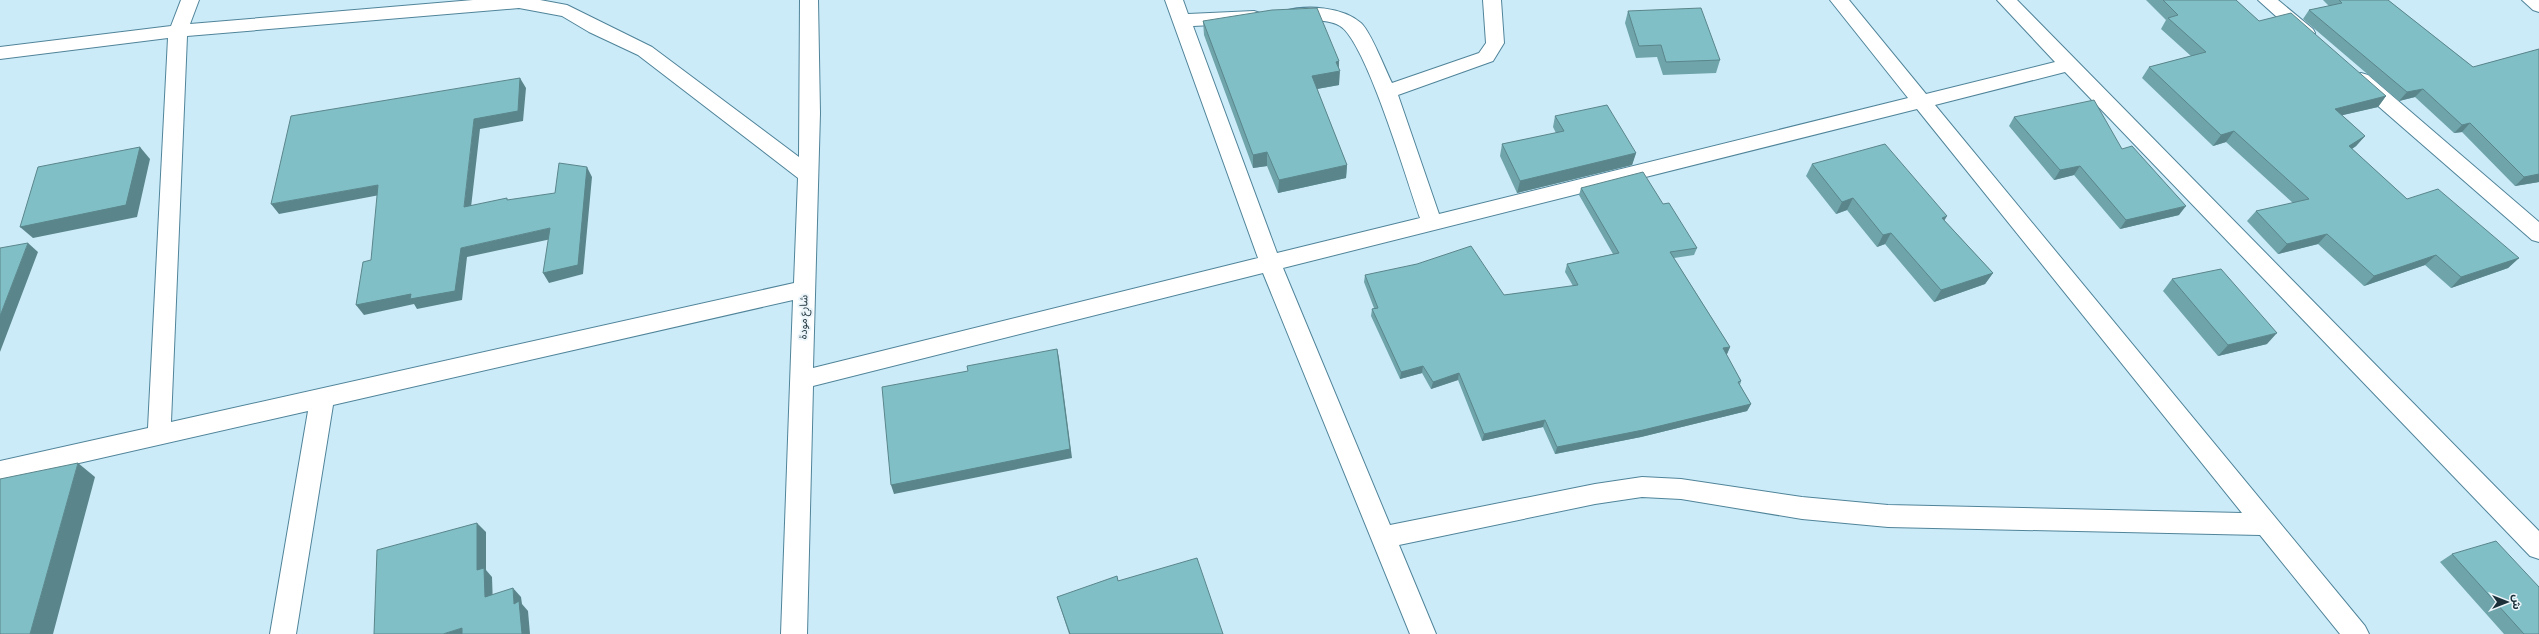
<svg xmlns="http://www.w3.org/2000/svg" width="2539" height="634" viewBox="0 0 2539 634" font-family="'Source Sans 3','Noto Sans Arabic',sans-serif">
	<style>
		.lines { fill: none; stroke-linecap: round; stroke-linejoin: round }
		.minor-casing { stroke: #508499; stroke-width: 2 }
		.minor { fill: #fff; fill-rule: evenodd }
		.wall { fill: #6fa4ab }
		.shaded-wall { fill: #5a868b }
		.building { fill: #81bfc7; stroke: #5a868b }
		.labels { text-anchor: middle; stroke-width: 4; stroke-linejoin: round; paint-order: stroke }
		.street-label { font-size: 11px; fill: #1b3039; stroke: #eaf4f9 }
	</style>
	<rect width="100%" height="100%" fill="#cbebf9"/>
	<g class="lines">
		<defs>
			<path id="minor" d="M181,0H199L190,24L473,0H540L567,5L652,47L799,157L800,0H818L820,113L813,368L1258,258L1165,0H1183L1188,14L1254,11L1260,13L1263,17L1260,21L1254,23L1193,26L1277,253L1420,218C1408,184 1366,41 1340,26C1322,16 1302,24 1284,19L1281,15L1284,11C1306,5 1342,6 1361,23C1371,32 1385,69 1392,83L1479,53L1486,43L1483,0H1501L1504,43L1493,61L1398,95L1439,214L1908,98L1830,0H1849L1926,94L2055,62L1997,0H2017L2539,531V559L2530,556L2065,72L1935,105L2365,626L2369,634H2340L2260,535L1888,527L1802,519L1681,499L1642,497L1595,504L1399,545L1436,634H1410L1263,273L813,386L807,634H781L793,300L333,405L296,634H270L308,411L0,481V461L148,428L168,38L0,59V47L171,26ZM519,8L562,16L589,32L638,55L798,178L794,283L171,422L187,36ZM1917,109L2242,513L1888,505L1802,497L1681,479L1642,477L1595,484L1390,525L1283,268Z
				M2258,0H2278L2313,29L2315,33L2313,37L2306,39L2299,37Z
				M2522,0H2539V12L2533,10Z
				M2361,73L2368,75L2539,222V242L2532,240L2354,85L2351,80L2354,75Z"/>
		</defs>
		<use href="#minor" class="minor-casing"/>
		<use href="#minor" class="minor"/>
	</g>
	<path class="wall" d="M2146,0H2236L2259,21L2386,96L2378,107L2342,115L2365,136L2356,146L2352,149L2407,199L2519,258L2508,268L2451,288L2425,265L2364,286L2318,244L2278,254L2247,221L2256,211L2293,203L2226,142L2213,146L2142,78L2149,67L2191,56L2161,29L2166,20Z
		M2323,0H2388L2473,67L2539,49V182L2515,186L2462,132L2454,133L2415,97L2399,101L2303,19L2309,10L2329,6Z
		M1628,11L1720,60L1716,73L1663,75L1657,57L1636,58L1625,23Z
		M1203,21L1339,61V85L1317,89L1347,165L1346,178L1278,193L1267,166L1253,168L1204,35Z
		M1555,116L1636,153L1632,165L1517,193L1500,156L1502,144L1556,133L1553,127Z
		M2014,117L2122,149L2179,215L2120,229L2074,175L2054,180L2009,126Z
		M1812,164L1945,221L1993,273L1985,284L1934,302L1885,244L1877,247L1847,210L1836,214L1806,176Z
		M1581,188L1663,204L1697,248L1694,255L1674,258L1730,347L1727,354H1726L1741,381L1740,385L1751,404L1747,411L1641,437L1555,454L1543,427L1482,441L1458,380L1431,389L1422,373L1400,379L1371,316L1372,309L1374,308L1364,282L1365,275L1504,295L1573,286L1565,272L1567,264L1613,254L1579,195Z
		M2172,279L2267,344L2218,356L2163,291Z
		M2452,554L2539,634H2504L2440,562Z
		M1118,581L1223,634H1069L1057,597Z"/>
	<path class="shaded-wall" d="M1339,61L1338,72L1340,71L1339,85L1311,90L1312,76L1336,62Z
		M520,78L526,88L523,121L480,129L470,216L464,207L474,119Z
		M2423,89L2415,97L2399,101L2407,92Z
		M2386,96L2378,107L2326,119L2335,109Z
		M2470,123L2462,132L2454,133L2462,125Z
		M2234,131L2226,142L2213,146L2221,135Z
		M2365,136L2356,146L2340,157L2349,146Z
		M140,147L150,159L137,217L33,238L20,227Z
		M1267,152V166L1253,168V155Z
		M1636,153L1632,165L1517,193L1520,181Z
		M1347,165L1346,178L1278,193L1279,180Z
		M2080,166L2074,175L2054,180L2060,170Z
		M587,167L592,177L583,274L549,283L543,273Z
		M2539,174V182L2515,186L2524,177Z
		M378,185L385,194L279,214L271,204Z
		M1853,198L1847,210L1836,214L1842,202Z
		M2186,206L2179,215L2120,229L2126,220Z
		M1947,216L1940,228L1942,218Z
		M550,228L556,238L467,257L462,300L417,309L414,304L364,315L356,305L461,248Z
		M1891,233L1885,244L1877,247L1883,235Z
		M2327,234L2318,244L2278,254L2287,244Z
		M28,243L38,252L0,352V316Z
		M2436,255L2425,265L2364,286L2374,276Z
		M2519,258L2508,268L2451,288L2461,277Z
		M1993,273L1985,284L1934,302L1941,290Z
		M2277,333L2267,344L2218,356L2228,345Z
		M1730,347L1727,354L1720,355L1723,348Z
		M1057,349L1059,358L1072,458L894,494L891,485Z
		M1423,366L1422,373L1400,379L1401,372Z
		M1459,373L1458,380L1431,389L1433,382Z
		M1751,404L1747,411L1641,437L1555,454L1557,447Z
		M1545,420L1543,427L1482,441L1484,434Z
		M78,463L95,477L53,634H30Z
		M477,523L486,532V570L492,577L493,606L485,597L477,570Z
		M513,588L521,597L522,604L528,611L530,634H522L514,604Z
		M462,628L468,634H443Z"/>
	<path class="building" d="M2163,0H2236L2259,21L2291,13L2386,96L2335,109L2365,136L2349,146L2407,199L2438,189L2519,258L2461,277L2436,255L2374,276L2327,234L2287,244L2256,211L2309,199L2234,131L2221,135L2149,67L2206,52L2168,18L2178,15Z
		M2339,0H2388L2473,67L2539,49V174L2524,177L2470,123L2462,125L2423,89L2407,92L2309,10L2342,3Z
		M1317,8L1339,61L1336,62L1340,71L1312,76L1347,165L1279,180L1267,152L1253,155L1203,21L1272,10Z
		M1701,8L1720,60L1666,62L1661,45L1639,46L1628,11Z
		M520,78L518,111L474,119L464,207L507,198V200L555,193L559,163L587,167L578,265L543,273L550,228L461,248L455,291L410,299L411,294L356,305L363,262L371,260L378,185L271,204L291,116Z
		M2094,100L2122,149L2132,146L2186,206L2126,220L2080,166L2060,170L2014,117Z
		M1607,105L1636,153L1520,181L1502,144L1564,131L1555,116Z
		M1885,144L1947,216L1942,218L1993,273L1941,290L1891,233L1883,235L1853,198L1842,202L1812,164Z
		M140,147L126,205L20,227L38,167Z
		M1643,172L1663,204L1669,203L1697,248L1670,252L1730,347L1723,348L1741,381L1738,382L1751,404L1643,430L1557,447L1545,420L1484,434L1459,373L1433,382L1423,366L1401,372L1372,309L1378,308L1365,275L1417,264L1471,246L1504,295L1578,285L1567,264L1619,253L1581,188Z
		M28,243L0,316V248Z
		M2221,269L2277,333L2228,345L2172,279Z
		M1057,349L1070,449L891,485L882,387L968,371L967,366Z
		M78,463L30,634H0V479Z
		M477,523V570L484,568L485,597L513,588L514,604L519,601L522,634H462V628L443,634H374L377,550Z
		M2496,541L2539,587V634H2524L2452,554Z
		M1197,558L1223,634H1070L1057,597L1117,576L1118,581Z"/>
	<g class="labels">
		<g class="street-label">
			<text transform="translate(803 317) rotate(-89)" y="4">شارع مودة</text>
		</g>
	</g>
	<g transform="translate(2507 602) rotate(90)" stroke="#eaf4f9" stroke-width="3" paint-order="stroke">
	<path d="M0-3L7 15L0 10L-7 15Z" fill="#1b3039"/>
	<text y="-6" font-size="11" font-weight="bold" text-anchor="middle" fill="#1b3039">ش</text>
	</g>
</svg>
